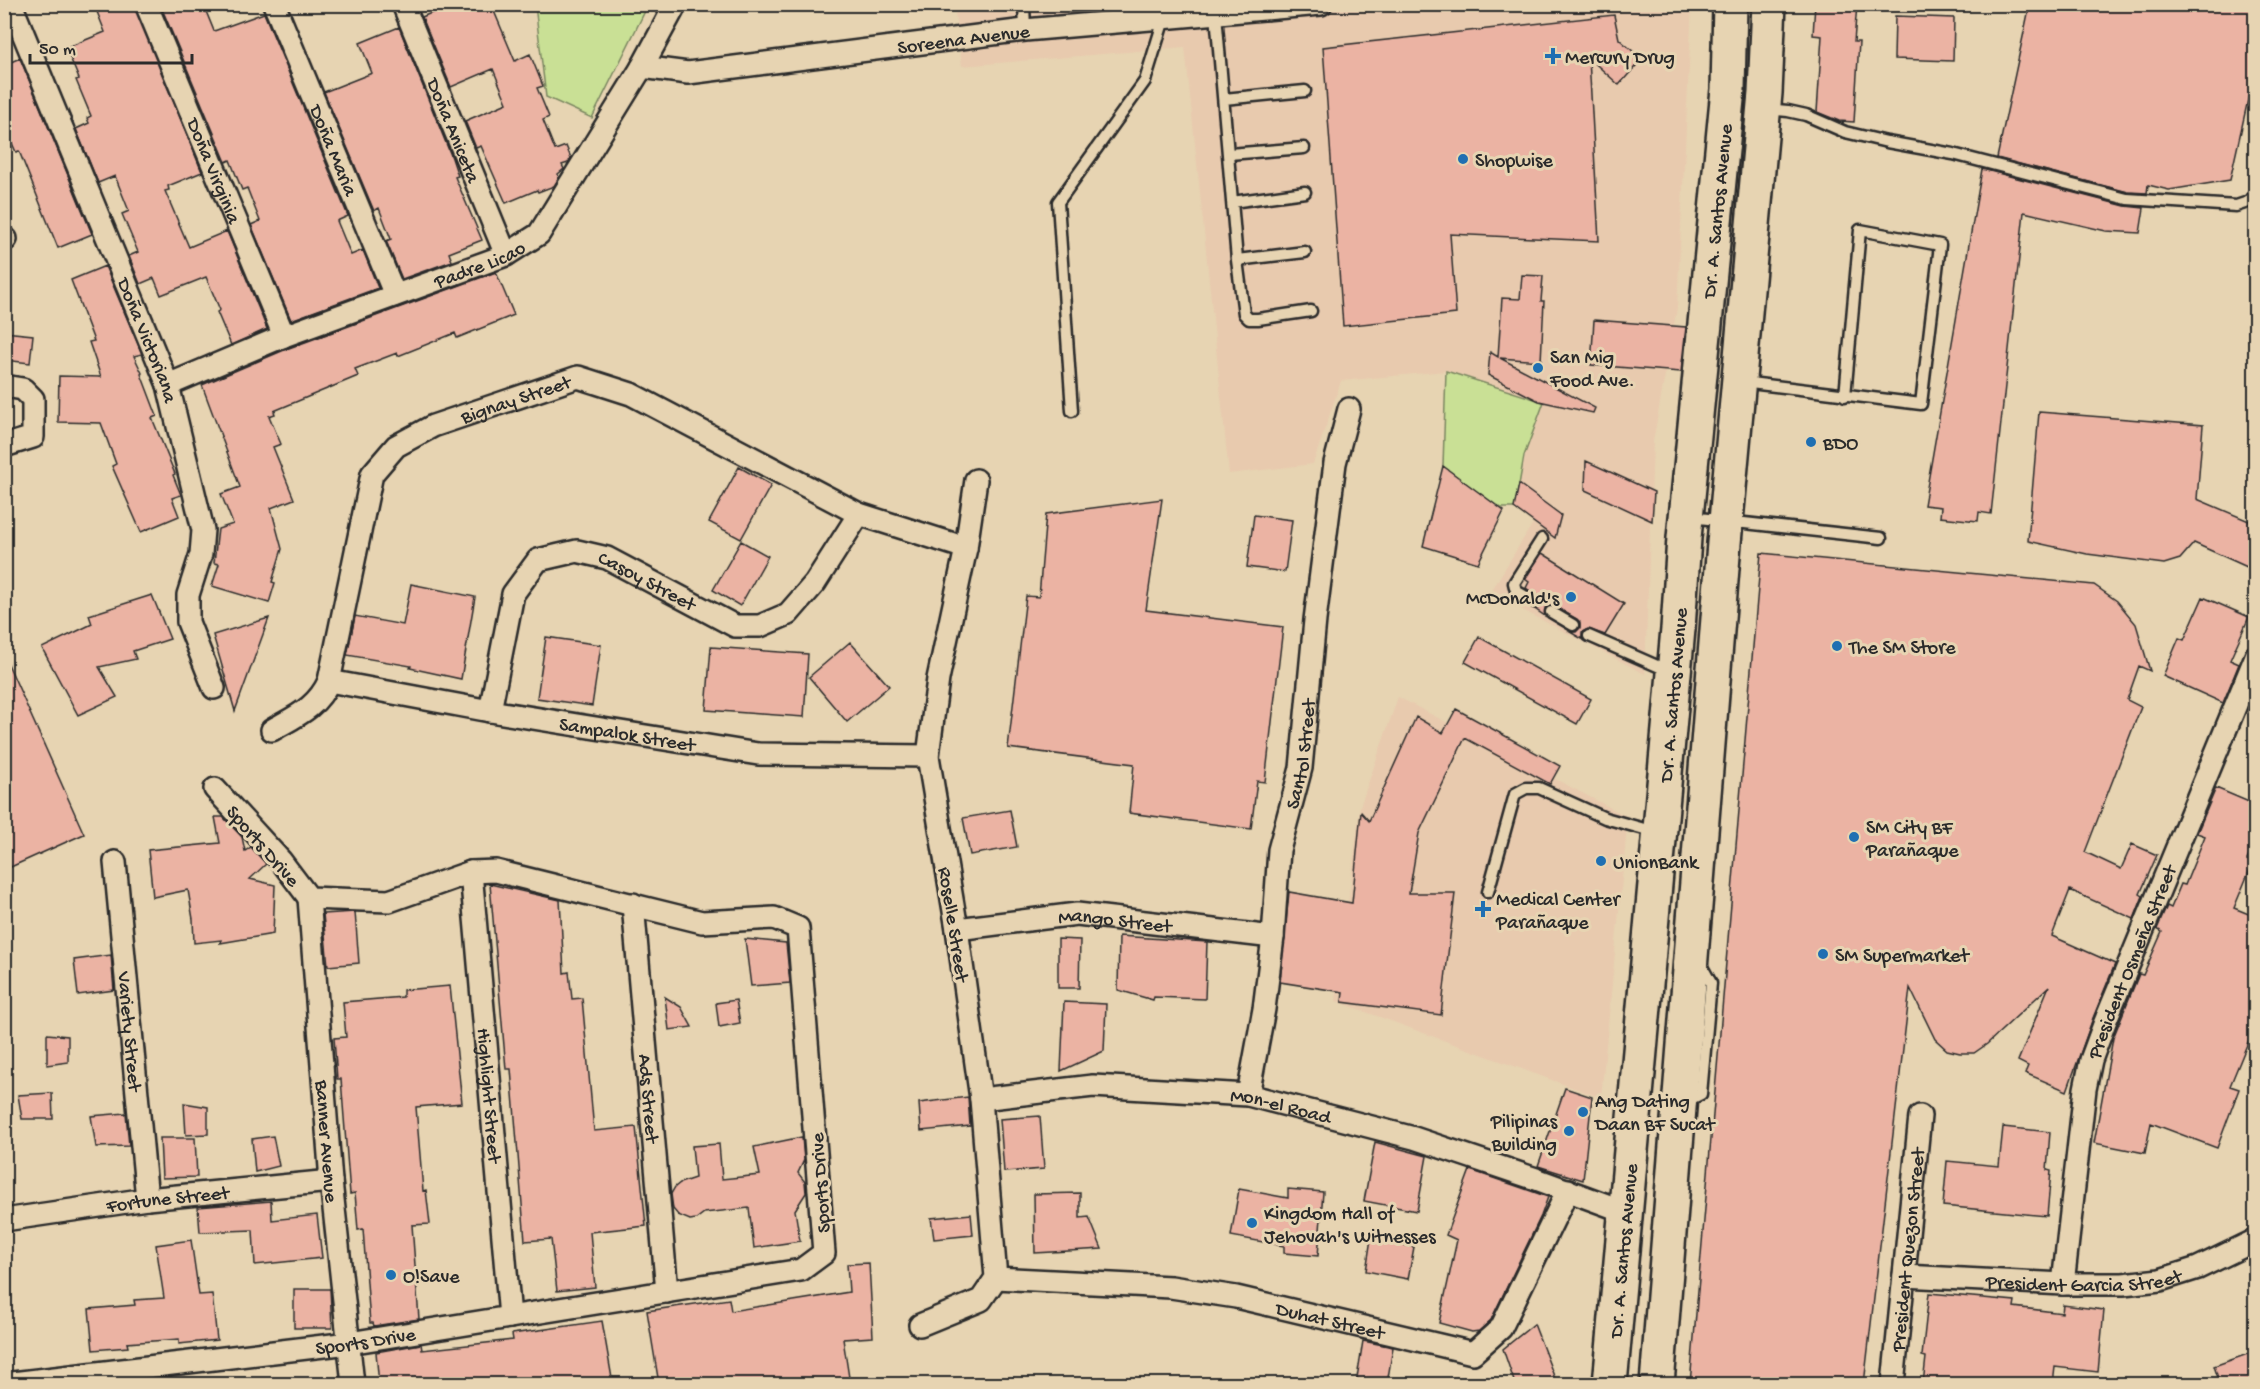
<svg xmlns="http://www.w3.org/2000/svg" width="2260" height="1389" viewBox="0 0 2260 1389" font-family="'Gochi Hand',sans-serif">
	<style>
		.built { fill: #e8caae }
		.green { fill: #c9e095; stroke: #7a8660; stroke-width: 1.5 }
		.building { fill: #ebb3a3; stroke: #2b2b2b; stroke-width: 1.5 }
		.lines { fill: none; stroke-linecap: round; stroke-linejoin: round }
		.lane-casing { stroke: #2b2b2b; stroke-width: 15 }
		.street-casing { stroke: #2b2b2b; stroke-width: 26 }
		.primary-casing { stroke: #2b2b2b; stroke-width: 38 }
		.lane { stroke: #e7d4b2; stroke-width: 10 }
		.street { stroke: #e7d4b2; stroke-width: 21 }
		.primary { stroke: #e7d4b2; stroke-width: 33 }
		.poi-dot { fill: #1f6fb2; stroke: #e7d4b2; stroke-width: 2 }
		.labels { text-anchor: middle; stroke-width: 6; stroke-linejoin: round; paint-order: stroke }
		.street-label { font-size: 20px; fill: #2b2b2b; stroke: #e7d4b2 }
		.poi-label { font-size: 20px; fill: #2b2b2b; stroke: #e7d4b2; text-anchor: start }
	</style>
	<rect width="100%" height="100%" fill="#e7d4b2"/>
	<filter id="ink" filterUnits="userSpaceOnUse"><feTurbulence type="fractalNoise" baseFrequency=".0167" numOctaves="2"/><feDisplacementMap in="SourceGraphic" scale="12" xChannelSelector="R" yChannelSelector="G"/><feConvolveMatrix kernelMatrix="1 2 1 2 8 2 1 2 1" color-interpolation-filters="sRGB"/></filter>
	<g filter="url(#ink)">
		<path class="built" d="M954,5H1692L1677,308L1653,442L1645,674L1490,593L1533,523L1515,508L1524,456L1544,402L1446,371L1341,381L1313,464L1229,474L1185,47L962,66Z
			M1398,697L1628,817L1601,1098L1336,1001L1360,807Z"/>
		<path class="green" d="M535,5H648L592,118L546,97Z
			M1446,371L1544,402L1524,456L1515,508H1499L1443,466Z"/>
		<path class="building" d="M94,4H134L202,172L168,186L169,190L165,191L189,247L227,231L267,329L231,345L217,312L220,310L206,277L161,295L154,278L140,284L129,256L138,252L122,214L129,211L115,176L98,183L76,129L89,123L87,118L91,116L76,80L79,79L66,48L105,32Z
			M160,4H203L214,31L264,13L348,216L337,221L351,255L363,250L378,288L291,320L251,225L260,221L247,188L242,190L230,160L226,162Z
			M434,4H491L515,61L530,54L543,86L537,88L549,117L543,120L555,150L566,146L571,158L568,163L562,165L564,169L558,174L559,178L554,186L538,192L537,190L506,203L481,146L476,148L465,121L507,103L493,69L451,87L422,17L436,11Z
			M1815,4H1857L1854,42H1859L1854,122L1839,121L1817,112L1822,36L1813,35Z
			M2030,4H2256V64L2230,180L2169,190L2148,185L2147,193L2128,192L1997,158Z
			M1614,15L1619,39L1642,59L1619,85L1589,58L1599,241L1450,234L1456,314L1343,326L1323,47Z
			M1895,16L1954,18L1953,61L1894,59Z
			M399,27L452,158L458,176L455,177L482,240L449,253L452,261L402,279L386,241L391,239L379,208L374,211L324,92L372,73L360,43Z
			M20,58L92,234L58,248L19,151L16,152L4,125V65Z
			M1982,169L2125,206L2144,208L2140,233L2106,231L2024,212L1991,514L1979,512L1978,521L1940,517L1941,507L1924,505Z
			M105,266L142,354L134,356L142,373L141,374L157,416L152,418L175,474L173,475L181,495L172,498L179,516L141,532L112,466L116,464L101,423L58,422L59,376L101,377L89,342L94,341L71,280Z
			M496,272L514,315L457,338L455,333L398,356L397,353L355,369L358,376L274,411L275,414L269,416L281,444L273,447L294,499L271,508L282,549L272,582L275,583L269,603L212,586L219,564L214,563L218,529L233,524L221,494L240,487L202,385L289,348Z
			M1522,275L1543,276L1541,301H1544L1541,361L1500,358L1595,408L1593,413L1539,401L1488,375L1490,352L1498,357L1502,298L1520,299Z
			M1594,320L1686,327L1681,372L1591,365Z
			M4,332L33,335L30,363L4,360Z
			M2039,412L2203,425L2197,499L2256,524V571L2194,543L2180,559L2164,564L2087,554L2028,541Z
			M1586,461L1654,492L1652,521L1585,490Z
			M1443,466L1504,511L1478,563L1423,546Z
			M739,467L771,485L741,539L709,522Z
			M1519,484L1561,515L1555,538L1514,508Z
			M1162,499L1146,610L1283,627L1265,782L1257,781L1251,829L1129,813L1134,764L1008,748L1026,596L1039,597L1046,514Z
			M1254,515L1292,520L1285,572L1247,567Z
			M741,541L768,556L740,606L713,590Z
			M1542,553L1624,604L1605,635L1588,629L1582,632V639L1570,632H1576L1580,628V622L1577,619L1552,605L1545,608V616L1535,609L1541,606L1542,599L1526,588L1529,582L1525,579Z
			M1761,553L2094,585L2117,601L2136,624L2150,671L2139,666L2127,700L2141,707L2085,852L2121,869L2132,844L2157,855L2140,894L2143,896L2134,919L2070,890L2052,936L2115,964L2093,1018L2067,1091L2025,1073L2028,1066L2018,1061L2049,986L1987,1044L1974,1053H1960L1947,1050L1935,1039L1910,988L1864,1384H1690Z
			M411,584L475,597L461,679L410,668L411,666L347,655L355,616L403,625Z
			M152,595L170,639L133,651L136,659L99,667L117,697L78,715L42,648L92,624L89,615Z
			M2203,597L2249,617L2230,660L2239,664L2223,703L2163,676L2179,638L2184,640Z
			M269,618L235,711L213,635Z
			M546,637L601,645L592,706L537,698Z
			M1479,637L1591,699L1577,724L1465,662Z
			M850,642L889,686L847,722L809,677Z
			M711,647L808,654L804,717L706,710Z
			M4,655L84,834L4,870Z
			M1456,709L1560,766L1550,784L1465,738L1419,833L1409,893H1455L1441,1015L1342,1002L1343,992L1280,982L1289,892L1352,903L1361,812L1369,821L1416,717L1443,733Z
			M2216,788L2256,805V840L2247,860L2253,862L2234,908L2256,917V1008L2250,1022L2255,1025L2230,1086L2239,1089L2217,1148L2151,1123L2145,1153L2094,1143L2113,1038L2139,974L2143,975L2162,932L2157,929L2167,906L2171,908L2181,884L2185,885L2205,836L2197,833Z
			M1010,810L1017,847L970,855L963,818Z
			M215,817H223L242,837L245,851L251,847L266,864L250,879L275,885L273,934L220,943L221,940L194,943L193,919L188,890L153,897L148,850L220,843Z
			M490,884L560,900L564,973L569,972L572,999L582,998L594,1131L636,1127L646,1226L590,1232L595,1287L557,1291L551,1239L525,1241L511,1069H506Z
			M355,912L359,963L328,966L323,914Z
			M1119,936L1207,942L1205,999L1154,997L1153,1000L1118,990Z
			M745,939L786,943L790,983L751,986Z
			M1058,939L1080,940L1079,988H1058Z
			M111,955L114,990L78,995L74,960Z
			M450,986L462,1103L416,1107L423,1191L426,1190L430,1224L412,1225L419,1319L374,1326L373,1323H370L363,1229L358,1230L355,1193L350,1194L341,1079H337L334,1038L346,1037L343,1002L403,997V990Z
			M665,997L681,1007L692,1027L669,1030Z
			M736,1000L740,1023L719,1027L716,1003Z
			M1064,1002L1106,1004L1104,1051L1061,1071Z
			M47,1034L68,1036V1062L47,1065Z
			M1565,1088L1592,1097L1583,1180L1538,1166Z
			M52,1093L53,1119H22L18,1095Z
			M968,1097L970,1126L921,1131L919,1103Z
			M184,1103L208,1107V1134L186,1135Z
			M126,1113L129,1146L96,1147L91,1116Z
			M1040,1116L1044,1169L1004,1172L1000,1119Z
			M2003,1127L2050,1132L2047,1170L2051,1171L2047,1216L1943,1206L1947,1161L1999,1166Z
			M273,1136L279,1166L255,1172L252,1139Z
			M802,1137L804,1160L798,1173L805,1182L806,1193L795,1210L800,1241L754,1248L749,1208L704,1213L696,1219L690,1220L678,1215L673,1209L671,1194L675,1187L680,1183L695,1178L692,1146L719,1144L722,1179L760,1175L754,1147Z
			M160,1138H195L197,1177L162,1178Z
			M1375,1142L1427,1156L1417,1211L1364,1201Z
			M1470,1170L1548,1197L1541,1216L1491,1320L1479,1331L1472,1332L1439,1323L1457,1240L1446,1235Z
			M1239,1189L1288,1198V1189L1323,1192L1318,1256L1284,1253V1246L1231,1236Z
			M1080,1193V1218L1089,1217L1102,1249L1035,1253L1034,1194Z
			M271,1201L272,1220L317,1215L322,1258L255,1265L253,1230L200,1232L198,1207Z
			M971,1214L973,1235L934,1239L931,1218Z
			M1371,1239L1414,1247L1408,1279L1366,1271Z
			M191,1240L199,1295L212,1294L217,1340L179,1344V1339L127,1343L128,1347L93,1350L89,1309L135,1305L134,1300L164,1298L156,1245Z
			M869,1263L873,1337L843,1339L850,1384H659L647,1311L729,1299L731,1311L849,1292L847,1264Z
			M294,1289H330L332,1328H294Z
			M1929,1293L2015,1301L2014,1307L2062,1313L2063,1305L2104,1310L2098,1372L2055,1367L2053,1384H1923L1926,1357L1922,1356Z
			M602,1321L613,1384H379L376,1352L421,1344L422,1350L513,1340L512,1334Z
			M1534,1324L1557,1384H1515L1503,1349Z
			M1363,1341L1393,1347L1387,1384H1356Z
			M2256,1351V1384H2220L2214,1366Z"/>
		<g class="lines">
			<defs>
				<path id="lane" d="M1024,4L1025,30
					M1216,14L1237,260L1244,314L1249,319H1258L1311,311
					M1224,99L1305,91
					M1766,109L1788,111L1806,115L1845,132L1887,142L1953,154L2127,199L2236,206L2248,202L2256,193
					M1229,154L1304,148
					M1232,202L1305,192
					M1237,260L1305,252
					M1742,382L1921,404L1940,245L1860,230L1845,396
					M1072,411L1058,202L1145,81L1164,19
					M1690,517L1881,538
					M1535,602L1516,591L1514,583L1542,539
					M1551,612L1573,625
					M1589,636L1671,672
					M1488,892L1515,794L1526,788H1539L1605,818L1655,832
					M1685,1102L1701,1094L1711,983L1700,963"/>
				<g id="street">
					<path id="s1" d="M11,4L168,385L203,530L201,554L188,595V622L214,688"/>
					<path id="s2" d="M146,4L284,336"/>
					<path id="s3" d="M274,4L395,295"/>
					<path id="s4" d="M403,4L506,255"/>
					<path id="s5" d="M642,67L688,73L1025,30L1321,4"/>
					<path d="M4,239H6"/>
					<path id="s6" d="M168,385L284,336L506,255L539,234L642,67L676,4"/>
					<path d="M4,386L23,389L33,399V437L4,446"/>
					<path id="s7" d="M329,681L490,711L758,754L928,756"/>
					<path id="s8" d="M490,711L513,594L538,560L577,551L607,558L735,626H760L788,614L815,583L859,514"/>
					<path id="s9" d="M272,730C296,716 317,708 329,681L372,474L396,446L433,426L578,377L631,394L859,514L966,548"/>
					<path id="s10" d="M115,862L147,1199"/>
					<path id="s11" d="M471,872L510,1317"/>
					<path id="s12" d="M309,898L331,1181L353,1384"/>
					<path id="s13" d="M633,904L667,1292"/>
					<path id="s14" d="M957,929L1077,914L1273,937"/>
					<path id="s15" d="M1248,1095L1264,1009L1273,937L1279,850L1301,768L1315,620L1335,463L1349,409"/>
					<path id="s16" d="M981,1099L1093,1086L1248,1095L1414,1138L1536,1179L1626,1212"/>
					<path id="s17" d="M4,1220L147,1199L331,1181"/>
					<path id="s18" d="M1904,1276L2063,1284H2123L2160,1280L2198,1268L2256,1240"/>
					<path id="s19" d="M996,1278L1171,1287L1236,1297L1473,1353L1501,1328L1568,1190"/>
					<path id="s20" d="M2063,1284L2085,1089L2091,1060L2105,1022L2256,656"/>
					<path d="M920,1325L981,1300L996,1278L981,1099L957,929L928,756L938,679L966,548L976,480"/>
					<path id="s21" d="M4,1384L349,1343L801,1270L824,1253L798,928L774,918L702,922L496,871L471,872L389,901L309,898L281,861L215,789"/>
					<path id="s22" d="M1893,1384L1920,1116"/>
				</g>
				<g id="primary">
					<path id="s23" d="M1610,1384L1678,629L1684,538L1728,89L1730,4"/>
					<path d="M1657,1384L1724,543L1765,93L1769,4"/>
				</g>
			</defs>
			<use href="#lane" class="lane-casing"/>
			<use href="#street" class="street-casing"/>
			<use href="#primary" class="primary-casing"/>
			<use href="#lane" class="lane"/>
			<use href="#street" class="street"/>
			<use href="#primary" class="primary"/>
		</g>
	</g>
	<g class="poi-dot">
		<path d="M1550 47h6v6h6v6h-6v6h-6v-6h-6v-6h6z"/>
		<circle cx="1463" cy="159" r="6"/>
		<circle cx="1538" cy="368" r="6"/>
		<circle cx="1811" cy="442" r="6"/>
		<circle cx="1571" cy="597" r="6"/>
		<circle cx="1837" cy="646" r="6"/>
		<circle cx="1854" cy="837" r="6"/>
		<circle cx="1601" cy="861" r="6"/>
		<path d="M1480 900h6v6h6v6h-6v6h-6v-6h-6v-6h6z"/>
		<circle cx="1823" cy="954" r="6"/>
		<circle cx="1583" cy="1112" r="6"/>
		<circle cx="1569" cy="1131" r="6"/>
		<circle cx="1252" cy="1223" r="6"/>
		<circle cx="391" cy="1275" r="6"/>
	</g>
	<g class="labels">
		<g class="street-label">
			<text dy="7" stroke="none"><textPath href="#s5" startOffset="324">Soreena Avenue</textPath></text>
			<text dy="7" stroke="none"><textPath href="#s4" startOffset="136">Doña Aniceta</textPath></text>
			<text dy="7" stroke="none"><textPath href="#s3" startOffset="158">Doña Maria</textPath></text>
			<text dy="7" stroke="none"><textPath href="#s2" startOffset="180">Doña Virginia</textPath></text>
			<text dy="7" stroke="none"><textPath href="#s23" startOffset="1178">Dr. A. Santos Avenue</textPath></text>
			<text dy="7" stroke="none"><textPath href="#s6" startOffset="334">Padre Licao</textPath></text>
			<text dy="7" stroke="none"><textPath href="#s1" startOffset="363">Doña Victoriana</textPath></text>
			<text dy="7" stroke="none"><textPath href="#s9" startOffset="454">Bignay Street</textPath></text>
			<text dy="7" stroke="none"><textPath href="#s8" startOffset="278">Casoy Street</textPath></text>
			<text dy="7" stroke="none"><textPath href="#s23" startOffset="692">Dr. A. Santos Avenue</textPath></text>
			<text dy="7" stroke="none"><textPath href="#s7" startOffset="303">Sampalok Street</textPath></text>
			<text dy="7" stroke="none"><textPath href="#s15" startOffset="346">Santol Street</textPath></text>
			<text transform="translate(264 845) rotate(49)" y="7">Sports Drive</text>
			<text dy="7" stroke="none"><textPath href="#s14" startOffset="159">Mango Street</textPath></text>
			<text transform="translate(955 924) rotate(81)" y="7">Roselle Street</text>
			<text dy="7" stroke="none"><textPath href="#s20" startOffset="332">President Osmeña Street</textPath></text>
			<text dy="7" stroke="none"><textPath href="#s10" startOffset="170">Variety Street</textPath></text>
			<text dy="7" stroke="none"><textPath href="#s11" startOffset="224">Highlight Street</textPath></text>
			<text dy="7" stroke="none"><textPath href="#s13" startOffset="195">Ads Street</textPath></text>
			<text dy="7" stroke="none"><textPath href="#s16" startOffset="302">Mon-el Road</textPath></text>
			<text dy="7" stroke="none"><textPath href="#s12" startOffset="244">Banner Avenue</textPath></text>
			<text transform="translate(819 1183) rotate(-94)" y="7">Sports Drive</text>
			<text dy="7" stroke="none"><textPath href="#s17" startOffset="165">Fortune Street</textPath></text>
			<text dy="7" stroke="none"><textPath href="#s23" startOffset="134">Dr. A. Santos Avenue</textPath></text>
			<text dy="7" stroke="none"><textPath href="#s22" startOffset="135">President Quezon Street</textPath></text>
			<text dy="7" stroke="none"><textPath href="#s18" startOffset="180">President Garcia Street</textPath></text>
			<text dy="7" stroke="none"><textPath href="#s19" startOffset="338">Duhat Street</textPath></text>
			<text dy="7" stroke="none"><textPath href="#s21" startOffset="364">Sports Drive</textPath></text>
		</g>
		<g class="poi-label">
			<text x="1565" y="63">Mercury Drug</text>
			<text x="1475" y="166">Shopwise</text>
			<text x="1550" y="363">San Mig<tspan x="1550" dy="23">Food Ave.</tspan></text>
			<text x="1823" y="449">BDO</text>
			<text x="1559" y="604" text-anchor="end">McDonald's</text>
			<text x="1849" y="653">The SM Store</text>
			<text x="1866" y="833">SM City BF<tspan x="1866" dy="23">Parañaque</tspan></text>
			<text x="1613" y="868">UnionBank</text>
			<text x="1496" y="905">Medical Center<tspan x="1496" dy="23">Parañaque</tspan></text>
			<text x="1835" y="961">SM Supermarket</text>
			<text x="1595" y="1107">Ang Dating<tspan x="1595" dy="23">Daan BF Sucat</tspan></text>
			<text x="1557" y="1127" text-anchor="end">Pilipinas<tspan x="1557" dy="23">Building</tspan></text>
			<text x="1264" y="1219">Kingdom Hall of<tspan x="1264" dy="23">Jehovah's Witnesses</tspan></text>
			<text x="403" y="1282">O!Save</text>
		</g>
	</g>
	<rect width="2260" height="1389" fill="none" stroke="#e7d4b2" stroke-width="24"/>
	<rect x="12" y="12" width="2236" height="1365" fill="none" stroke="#2b2b2b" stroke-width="2" filter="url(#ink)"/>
	<path d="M30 54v9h162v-9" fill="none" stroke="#2b2b2b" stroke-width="3"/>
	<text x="39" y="54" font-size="18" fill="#2b2b2b" stroke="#e7d4b2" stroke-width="4.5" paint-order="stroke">50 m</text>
</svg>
